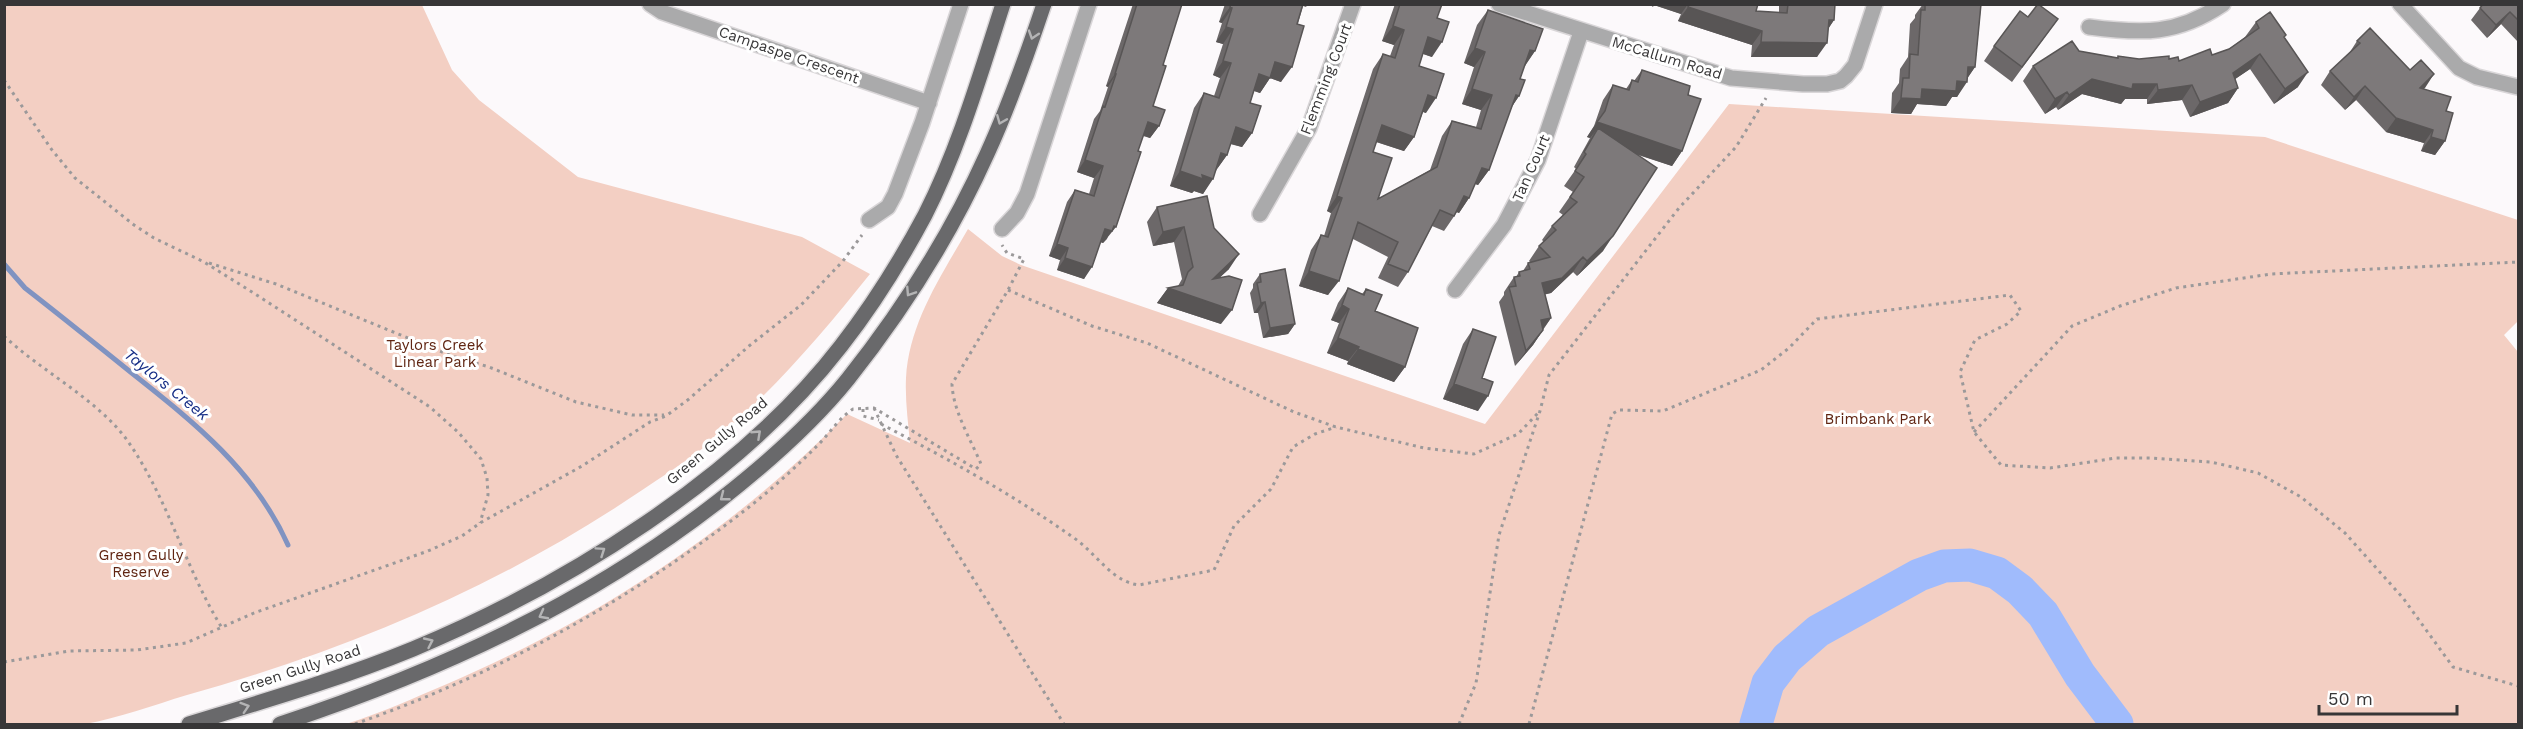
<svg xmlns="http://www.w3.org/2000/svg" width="2523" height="729" viewBox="0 0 2523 729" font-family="'Work Sans',sans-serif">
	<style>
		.green { fill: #f3cfc3 }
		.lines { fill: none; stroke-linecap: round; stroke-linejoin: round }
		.stream { stroke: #8093c1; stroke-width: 5 }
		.river { stroke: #a0bbfc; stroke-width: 33 }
		.street-casing { stroke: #d9d6d8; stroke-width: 18 }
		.primary-casing { stroke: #d9d6d8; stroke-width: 18 }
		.path { stroke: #9b999a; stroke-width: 3; stroke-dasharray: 3 4.5; stroke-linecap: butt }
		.street { stroke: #aaaaab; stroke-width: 15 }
		.primary { stroke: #69696b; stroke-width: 15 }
		.wall { fill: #6c6869 }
		.shaded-wall { fill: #585555 }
		.building { fill: #7d797a; stroke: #585555; stroke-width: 1.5 }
		.oneway { stroke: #b4b4b5 }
		.labels { text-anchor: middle; stroke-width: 6; stroke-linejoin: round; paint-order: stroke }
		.street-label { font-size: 15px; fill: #373637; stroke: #fff }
		.park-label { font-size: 15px; fill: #602512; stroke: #fff }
		.water-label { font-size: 16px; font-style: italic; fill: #152c85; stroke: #fff }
	</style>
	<rect width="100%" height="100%" fill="#fcf9fb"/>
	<path class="green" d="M4,5H422L452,70L479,100L578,177L802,237L870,274C825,330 778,386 723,433C689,460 651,484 615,508C481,594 340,652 187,695C154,705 119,718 85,724C61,728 29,725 5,724Z
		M1729,104L2265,137L2518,220V321L2504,335L2518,352V724H346C381,713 414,698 447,684C598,619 732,531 847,414L910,443C908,421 905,400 906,378C909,323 941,276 968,229L1002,256L1021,265L1485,424Z"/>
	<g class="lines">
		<path class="stream" d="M4,264L25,288C61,316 97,345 133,374C195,423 255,471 288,545"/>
		<path class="river" d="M1756,724L1768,683L1787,658L1818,631L1919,575L1944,566L1970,565L1997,573L2020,590L2043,614L2080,675L2117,724"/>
		<defs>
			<path id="street" d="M650,4L662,12L929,103
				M1499,4L1731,78L1803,84H1827L1840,81L1846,76L1855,65L1875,4
				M2400,4L2459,68L2477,77L2518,87
				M2089,27C2143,34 2177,35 2223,4
				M1260,214L1309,128L1353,4
				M869,220L888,207L895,194L922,123L961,4
				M1002,229L1017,213L1027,194L1089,4
				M1455,290L1504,225L1538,160L1581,32"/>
			<path id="primary" d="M189,724C264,701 340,679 413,649C566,585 739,478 841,346C873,305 901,260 925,215C959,148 980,75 1003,4
				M280,724C438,672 588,603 720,500C766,464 811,425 848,379C902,311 951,234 987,154C1009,106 1027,55 1044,4"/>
		</defs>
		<use href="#street" class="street-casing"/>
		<use href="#primary" class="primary-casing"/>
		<path class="path" d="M4,80L52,150L75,178L134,225L154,238L204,262L252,292L430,407L458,432L481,459L487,478L488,495L480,523
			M209,263L276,284L452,356L489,367L576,402L632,415H664
			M1008,290L1092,326L1147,343L1294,412L1336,427L1424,448L1474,454L1518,434L1538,413
			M4,336C41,371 97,399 127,440C168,498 185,568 222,628
			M874,408L896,455L1064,724
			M863,409V416L879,420
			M881,424C948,459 1012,494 1074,538C1096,553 1112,582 1139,585L1214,570L1234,526L1271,489L1293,447L1315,434L1336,427
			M1974,432L2072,326L2120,306L2176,288L2271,274L2518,262
			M4,662L69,651L137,650L186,643L254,613L428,551L462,536L480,523L582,466L650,422L666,416L689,399L749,346L801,305L843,261L862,235
			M355,724C497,674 624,604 744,511C770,491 795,468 818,445C830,433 839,418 853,409L874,408L976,469L981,464C971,440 953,411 952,384L1008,290L1024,259L1007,253L1002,245
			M1459,724L1476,683L1499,535L1540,411L1549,375L1679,208L1736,147L1766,98
			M1529,724L1612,414L1619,410L1663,411L1761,370L1789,348L1817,319L2010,295L2021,311L2007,324L1975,340L1960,372L1974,432L2001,465L2050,468L2116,458H2150L2211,462L2258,473L2301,497L2345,533L2403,598L2453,667L2518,686"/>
		<use href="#street" class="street"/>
		<use href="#primary" class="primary"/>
	</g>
	<path class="wall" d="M1133,4H1182L1163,65L1153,106L1159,126L1150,138L1143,136L1107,239L1103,243L1101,242L1084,279L1057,270L1060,260L1049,256L1067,202L1075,190L1089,194L1094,178L1077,172L1094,119L1100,111L1108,87L1106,86Z
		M1225,4H1308L1306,7L1303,6L1281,82L1270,78L1260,93L1254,91L1250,103L1252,133L1242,147L1230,144L1227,155L1217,169L1203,194L1194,191L1192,193L1170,186L1194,108L1204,93L1214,96L1220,78L1213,75L1223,44L1216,42L1222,23L1219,22Z
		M1395,4H1442L1437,18L1432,57L1423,54L1419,66L1426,113L1423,112L1414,137L1404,151L1376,142L1373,152L1378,199L1430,170L1442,136L1452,121L1476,127L1481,110L1462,104L1474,67L1464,63L1477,25L1488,10L1535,51L1524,66L1520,79L1519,96L1511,108L1489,170L1478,185L1475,184L1469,198L1459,213L1457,212L1444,231L1432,226L1408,272L1398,287L1378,278L1388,257L1353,239L1328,295L1299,286L1311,250L1321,235L1324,236L1331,213L1327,211L1373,69L1383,54L1390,56L1394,45L1382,41Z
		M1649,4H1758L1756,11L1779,13V4H1835L1834,20L1828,29L1817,57H1751L1752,45L1678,21L1681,14L1654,5L1653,7Z
		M1923,4H1982L1981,6L1975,67L1967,78L1957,97H1952L1946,106L1917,104L1911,114L1891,113L1892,93L1899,83L1900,69L1908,57L1910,24L1915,18V15Z
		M2518,4V42L2501,24L2487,38L2471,20L2480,8Z
		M2028,17L2058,19L2012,82L1984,61L1994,46Z
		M2256,22L2284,38L2298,87L2274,104L2250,69L2235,79L2238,88L2228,103L2190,117L2182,100L2147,104V99H2125L2121,104L2082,94L2058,110L2056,107L2045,114L2023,81L2033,66L2079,51L2117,58L2118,56L2139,59H2169L2179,61L2212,55L2229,49L2245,37Z
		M2357,41L2424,89L2446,111L2445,141L2435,155L2421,151L2424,143L2386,132L2356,100L2345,110L2321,85L2330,71L2348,55Z
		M1642,70L1688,95L1682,151L1672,166L1635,154L1603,251L1577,276L1573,272L1551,293L1545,294L1551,318L1533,345L1515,366L1499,302L1504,295V292L1514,277H1516L1519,272L1523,271L1528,263L1530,262L1529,261L1539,246L1544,242L1542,240L1552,226L1563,215L1559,212L1573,192L1564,186L1576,169L1574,167L1590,138L1587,137L1594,126L1603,100L1613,85L1626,89L1632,80L1634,81Z
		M1157,207L1214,228L1229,269L1219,278L1221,324L1157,303L1168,288L1178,286L1182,279L1174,242L1153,246L1147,222Z
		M1260,274L1295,324L1288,334L1263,338L1258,313H1254L1250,293L1253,288V284Z
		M1348,288L1362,294L1366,289L1375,311L1405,367L1394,382L1347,364L1348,361L1327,353L1339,323L1331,320L1338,303Z
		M1473,329L1482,378L1478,411L1443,399L1463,344Z"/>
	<path class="shaded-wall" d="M1654,4H1688L1681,14L1654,5Z
		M1230,7L1232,8L1222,23L1219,22Z
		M1688,7L1762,31L1752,45L1678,21Z
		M2510,12L2501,24L2487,38L2496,25Z
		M1829,20H1834L1824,35Z
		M1393,26L1404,30L1394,45L1382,41Z
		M1226,27L1233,29L1223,44L1216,42Z
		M1428,37L1442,42L1432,57L1418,52Z
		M1761,42L1827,43L1817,57H1751Z
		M1475,48L1485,52L1474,67L1464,63Z
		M1530,50L1535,51L1525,66L1519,65Z
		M2260,54L2250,69L2222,88L2233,73Z
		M1223,61L1231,63L1220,78L1213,75Z
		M1275,62L1292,67L1281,82L1270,78L1260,93L1249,89L1259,74Z
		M1968,67H1975L1965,82H1967L1957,97H1952L1946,106L1917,104L1911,114L1891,113L1901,98Z
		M2308,72L2298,87L2274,104L2285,89Z
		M1115,74H1116L1108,87L1106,86Z
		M2434,74L2425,88L2411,101L2420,88Z
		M2092,79L2133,84H2157L2147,99H2125L2121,104L2082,94L2058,110L2069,95Z
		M2192,85L2182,100L2147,104L2158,90Z
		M2365,86L2356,100L2345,110L2354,97Z
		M2238,88L2228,103L2190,117L2200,102Z
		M1472,89L1492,95L1481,110L1462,104Z
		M2067,92L2056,107L2045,114L2055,99Z
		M1428,95L1436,98L1426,113L1418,110Z
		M1516,95L1519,96L1509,111Z
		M2396,118L2433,130L2424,143L2386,132Z
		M1148,122L1159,126L1150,138L1140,134Z
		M1597,122L1682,151L1672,166L1592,139L1598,128L1590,138L1587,137Z
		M1382,125L1414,137L1404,151L1371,140Z
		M1236,127L1252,133L1242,147L1225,142Z
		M2431,137L2445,141L2435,155L2421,151Z
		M1221,153L1227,155L1217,169Z
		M1085,160L1103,166L1094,178L1077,172Z
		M1482,168L1489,170L1478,185L1471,182Z
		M1180,171L1202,175L1213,179L1203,194L1194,191L1192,193L1170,186Z
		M1337,196L1342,198L1331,213L1327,211Z
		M1464,196L1469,198L1459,213L1454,211Z
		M1114,226L1116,227L1103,243L1097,241L1105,229Z
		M1184,227L1174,242L1153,246L1163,232Z
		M1613,236L1603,251L1577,276L1587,261Z
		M1057,244L1068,248L1060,260L1049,256Z
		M1239,254L1229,269L1202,294L1213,279Z
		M1583,257L1573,272L1551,293L1531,298L1542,283Z
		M1065,258L1092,267L1084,279L1057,270Z
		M1309,271L1339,281L1328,295L1299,286Z
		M1168,288L1232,310L1221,324L1157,303Z
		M1265,302L1258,313H1254L1261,303Z
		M1342,305L1349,309L1339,323L1331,320Z
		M1551,318L1540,333L1541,320Z
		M1295,324L1288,334L1263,338L1270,328Z
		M1543,330L1533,345L1515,366L1526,351Z
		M1338,338L1359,347L1348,361L1327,353Z
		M1358,349L1405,367L1394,382L1347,364Z
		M1454,384L1488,396L1478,411L1443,399Z"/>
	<path class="building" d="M1137,4H1182L1163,65L1166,66L1153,106L1165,110L1159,126L1148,122L1138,151L1141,152L1116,227L1114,226L1112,231L1105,229L1092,267L1065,258L1068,248L1057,244L1075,190L1094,196L1103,166L1085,160L1103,106L1105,107L1116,74H1115Z
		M1231,4H1303L1297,24L1304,26L1292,67L1275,62L1270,78L1259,74L1250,103L1261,106L1252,133L1236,127L1227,155L1221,153L1213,179L1202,175L1203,179L1180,171L1204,93L1219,98L1231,63L1223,61L1233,29L1226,27L1232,8L1230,7Z
		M1400,4H1442L1437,18L1449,22L1442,42L1428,37L1419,66L1444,74L1436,98L1428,95L1414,137L1382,125L1373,152L1392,158L1378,199L1437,167L1452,121L1481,129L1492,95L1472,89L1485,52L1475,48L1488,10L1543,29L1535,51L1530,50L1520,79L1525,80L1519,96L1516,95L1489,170L1482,168L1469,198L1464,196L1454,216L1440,210L1408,272L1388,264L1398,242L1358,222L1339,281L1309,271L1321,235L1328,237L1342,198L1337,196L1383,54L1395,58L1404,30L1393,26Z
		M1689,4H1758L1756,11L1787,13L1788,4H1835L1834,20H1829L1827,43L1761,42L1762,31L1688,7Z
		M1925,4H1981L1975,67H1968L1967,82L1957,81L1956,91L1922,89L1921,99L1901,98L1903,78H1909L1910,54L1918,55L1921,10H1925Z
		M2038,4L2058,19L2022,67L1994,46L2020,11L2028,17Z
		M2483,4H2518V20L2510,12L2496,25L2480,8Z
		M2270,12L2286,35L2284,37L2308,72L2285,89L2260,54L2233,73L2238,88L2200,102L2192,85L2158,90L2157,84H2133L2132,89L2092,79L2069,95L2067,92L2055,99L2033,66L2072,41L2079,51L2118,58V56L2139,59L2169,56V59L2178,57L2179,61L2210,49L2212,55L2229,49L2259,28L2256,22Z
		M2370,28L2410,70L2421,60L2434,74L2420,88L2451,97L2446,111L2453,113L2445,141L2431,137L2433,130L2396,118L2365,86L2354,97L2330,71L2360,43L2357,41Z
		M1642,70L1690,86L1688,95L1701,99L1682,151L1597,122L1605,111L1613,85L1629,90L1632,80L1638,82Z
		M1598,128L1657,168L1613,236L1587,261L1583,257L1562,278L1542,283L1551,318L1541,320L1543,330L1526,351L1509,287L1516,286L1514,277L1520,276L1519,272L1530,269L1528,263L1550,257L1539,246L1556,230L1552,226L1577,202L1570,197L1584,177L1575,171L1586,154L1584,152Z
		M1207,196L1214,228L1239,254L1213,279L1229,276L1242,280L1232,310L1168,288L1183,285L1188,272L1193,267L1184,227L1163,232L1157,207Z
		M1285,269L1295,324L1270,328L1265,302L1261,303L1257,283L1261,282L1260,274Z
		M1348,288L1364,295L1366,289L1382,295L1375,311L1418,328L1405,367L1358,349L1359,347L1338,338L1349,309L1342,305Z
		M1473,329L1496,337L1482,378L1493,382L1488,396L1454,384Z"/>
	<defs><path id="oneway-chevron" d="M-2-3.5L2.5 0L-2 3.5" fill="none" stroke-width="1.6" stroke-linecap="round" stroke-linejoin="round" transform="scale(1.5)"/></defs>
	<g class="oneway">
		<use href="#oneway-chevron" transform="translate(1033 35) rotate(108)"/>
		<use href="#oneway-chevron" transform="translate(1001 120) rotate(112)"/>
		<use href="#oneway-chevron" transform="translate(910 292) rotate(123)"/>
		<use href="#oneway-chevron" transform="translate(757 434) rotate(-43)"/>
		<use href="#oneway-chevron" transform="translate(724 497) rotate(142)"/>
		<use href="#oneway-chevron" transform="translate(601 551) rotate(-34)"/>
		<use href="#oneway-chevron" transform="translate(543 615) rotate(152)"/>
		<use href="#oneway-chevron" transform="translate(429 642) rotate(-25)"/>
		<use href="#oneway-chevron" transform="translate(245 707) rotate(-18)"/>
	</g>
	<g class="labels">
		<g class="street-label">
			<text transform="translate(789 55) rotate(19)" y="5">Campaspe Crescent</text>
			<text transform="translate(1667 58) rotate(17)" y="5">McCallum Road</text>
			<text transform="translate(1326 79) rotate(-69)" y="5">Flemming Court</text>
			<text transform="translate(1531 168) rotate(-66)" y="5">Tan Court</text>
			<text transform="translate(717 441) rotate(-40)" y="5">Green Gully Road</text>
			<text transform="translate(300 669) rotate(-18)" y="5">Green Gully Road</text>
		</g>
		<g class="park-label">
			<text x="435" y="350">Taylors Creek<tspan x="435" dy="17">Linear Park</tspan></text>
			<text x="1878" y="424">Brimbank Park</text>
			<text x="141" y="560">Green Gully<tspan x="141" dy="17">Reserve</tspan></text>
		</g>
		<g class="water-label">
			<text transform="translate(167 384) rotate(39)" y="6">Taylors Creek</text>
		</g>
	</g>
	<rect width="2523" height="729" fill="none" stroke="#373637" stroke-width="12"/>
	<path d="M2319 705v9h138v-9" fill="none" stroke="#373637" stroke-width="3"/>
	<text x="2328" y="705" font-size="18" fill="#373637" stroke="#ffffff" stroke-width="4.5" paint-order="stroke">50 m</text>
</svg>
